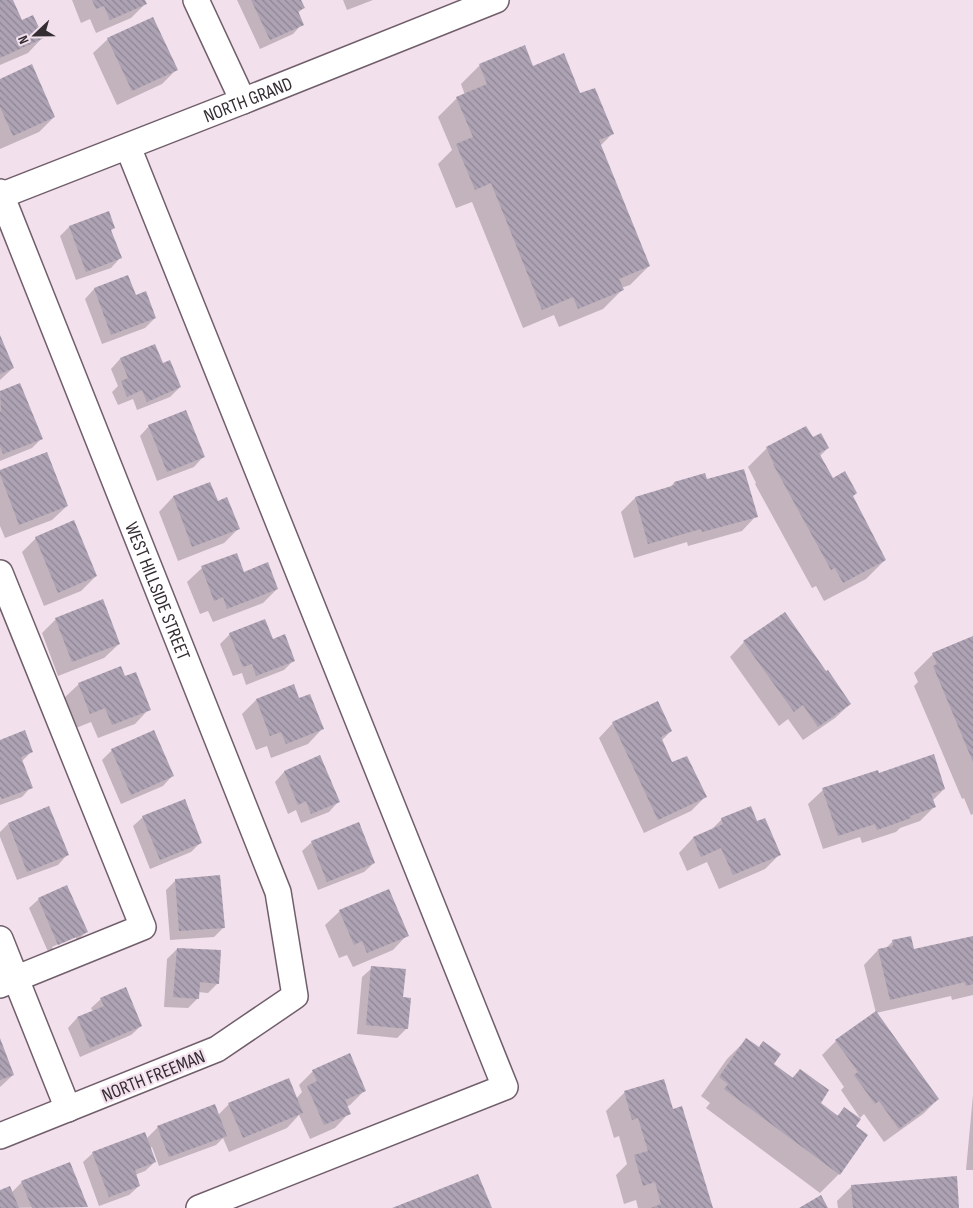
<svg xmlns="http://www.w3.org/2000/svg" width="973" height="1208" viewBox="0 0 973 1208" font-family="'Sofia Sans Condensed',sans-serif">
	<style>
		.shadow { fill: #0003; fill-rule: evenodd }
		.building { fill: url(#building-back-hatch) }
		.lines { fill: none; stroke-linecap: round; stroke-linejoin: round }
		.minor-casing { stroke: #705f6b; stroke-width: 28 }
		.minor { stroke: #fff; stroke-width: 25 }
		.labels { text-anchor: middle; stroke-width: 4.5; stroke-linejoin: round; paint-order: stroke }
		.street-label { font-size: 19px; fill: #342d32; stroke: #f3e0ed }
	</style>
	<defs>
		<pattern id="building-back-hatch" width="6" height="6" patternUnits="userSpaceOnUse" patternTransform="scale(1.25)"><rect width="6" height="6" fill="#aea3b4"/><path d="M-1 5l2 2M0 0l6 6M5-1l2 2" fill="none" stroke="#8e8593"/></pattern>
	</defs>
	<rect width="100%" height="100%" fill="#f3e0ed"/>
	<path class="shadow" d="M0,0H11L21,22L42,38L28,53L0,65Z
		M72,0H144L145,4L131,18L96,33L90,19L81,23Z
		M237,0H300L303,8L297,14L302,24L293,34L260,49Z
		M343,0H373L347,10Z
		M108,39L176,70L162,84L117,105L93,53Z
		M480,65L532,68L579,95L612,134L600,146L649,266L630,285L621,288L622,290L603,309L559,327L554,315L523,328L472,202L456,208L438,164L452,150L438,117L457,98L465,95L461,84Z
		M0,80L54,117L39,132L0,149Z
		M69,227L113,228L110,231L120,258L111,268L76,280L60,236Z
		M127,277L135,296L155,318L145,328L102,344L85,299L94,289Z
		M0,338L13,368L0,380Z
		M154,346L162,365L180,387L170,397L137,410L133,399L118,405L112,392L118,386L111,369L120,359Z
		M20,384L41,439L32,448L0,461V392Z
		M149,426L203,457L194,467L157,481L140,436Z
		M806,427L812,439L828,448L820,456L832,480L852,497L885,560L866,579L824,601L816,586L812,588L755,484L756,483L748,467L767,448Z
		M0,471L67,506L52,520L5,538L0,526Z
		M706,481L756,516L742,531L688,546L687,542L634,558L621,512L635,498L669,488L674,483Z
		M210,483L217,502L239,528L224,543L178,561L159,512L173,497Z
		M36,538L96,576L81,591L44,606L22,552Z
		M202,568L243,573L277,589L263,603L213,622L208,611L200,614L187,582Z
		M785,614L825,673L850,704L835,718L803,740L788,719L779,726L730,657L744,642Z
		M56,619L119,644L104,658L58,676L42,633Z
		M230,634L272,640L294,660L284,670L246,685L242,673L233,676L220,644Z
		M973,637V814L971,815L964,798L962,799L914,686L918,682L914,673L933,654Z
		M125,678L149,709L135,724L98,738L91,722L76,728L64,698L79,684Z
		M256,700H299L322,729L308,744L271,758L267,746L256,750L242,714Z
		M613,723L671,731L661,741L672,764L705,797L691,811L644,833L599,738Z
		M0,741L31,752L21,762L31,787L22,797L0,805Z
		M112,750L172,776L163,786L121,804L102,760Z
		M319,757L338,802L329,812L301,823L296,810L288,814L275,782L284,772Z
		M878,774L944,789L932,801L934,807L920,821L900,828L896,832L862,843L860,837L823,849L808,804L823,790Z
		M143,817L200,843L191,852L150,869L133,826Z
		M722,819L757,823L779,855L765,869L719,889L707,862L687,871L679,853L693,838L710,831Z
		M8,824L67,855L58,865L17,880L0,837V832Z
		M312,842L374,863L364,872L318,890L302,851Z
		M176,880L223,928L214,937L170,940L166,890Z
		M39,899L86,932L76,942L49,954L29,908ZM76,936V939L53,949L52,947Z
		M340,911L407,935L393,950L353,967L347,955L339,958L325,925Z
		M973,937V995L952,1000L951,996L876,1013L938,1099L923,1114L884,1142L864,1114L860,1118L841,1090L844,1087L822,1055L836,1041L876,1013L864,965L878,950L885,949L892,942L913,951Z
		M177,949L218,983L208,993L198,992V998L188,1008L164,1007L167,959Z
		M372,968L402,998L407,1028L397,1038L357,1034L362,977Z
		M101,999L141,1026L131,1035L80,1057L68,1028L77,1018L93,1012L91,1008Z
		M746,1040L772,1064L791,1079L800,1070L819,1103L837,1116L844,1109L854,1126L867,1135L839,1174L820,1193L706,1108L710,1103L701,1096L727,1059Z
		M0,1041L13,1075L0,1087Z
		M313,1071L365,1090L350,1105L346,1107L349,1113L335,1128L310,1139L299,1115L287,1128L229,1152L223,1138L216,1145L159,1166L152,1147L150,1148L155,1162L145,1171L135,1175L139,1186L129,1195L99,1206L83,1162L93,1153L146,1139L158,1127L218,1115L229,1104L296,1099L302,1092L299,1085Z
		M625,1092L672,1110L712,1208H638L636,1200L624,1204L616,1175L627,1164L619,1136L614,1138L606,1111Z
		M973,1095V1170H966Z
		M22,1182L86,1207L0,1208V1191L11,1193Z
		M852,1186L958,1208H838L837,1201Z"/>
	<path class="building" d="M0,0H13L22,20L33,15L44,38L0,58Z
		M92,0H145L147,4L110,20L104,6L96,9Z
		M251,0H301L305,8L298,11L304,25L270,40Z
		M153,17L178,70L132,91L107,38Z
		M525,45L533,66L564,53L580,93L595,88L614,134L599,140L650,266L619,279L624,290L578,309L573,297L542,310L491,183L475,190L456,144L473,137L456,97L487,84L479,64Z
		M32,64L55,117L13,136L0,107V79Z
		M109,211L115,228L111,230L122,258L86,272L69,226Z
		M128,275L136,295L146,291L156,318L111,335L94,288Z
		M0,335L14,368L0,374Z
		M155,344L163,363L170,360L181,387L147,402L142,390L127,397L121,381L128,378L120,358Z
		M20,383L43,439L3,454L0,446V412L1,411L0,391Z
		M186,410L205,457L167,472L148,425Z
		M806,426L813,437L821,433L829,448L819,453L833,478L845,471L857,493L853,496L886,560L843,583L835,568L831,570L773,464H774L766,447Z
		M47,452L68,506L19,525L0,474V470Z
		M744,469L758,517L702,532L701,529L648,544L635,497L675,485L674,482L705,473L707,479Z
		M210,482L218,501L227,497L240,529L192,547L173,496Z
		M74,520L97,576L58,593L35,537Z
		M237,553L244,572L268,562L278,589L227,609L223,597L214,601L201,566Z
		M103,599L120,644L72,662L55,618Z
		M785,612L826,671L828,670L851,704L818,727L803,705L794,712L743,641Z
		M265,619L273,639L285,634L295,661L256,676L252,664L243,667L229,633Z
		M973,636V762L933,666L937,664L932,653Z
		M121,666L125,676L136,672L151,710L112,725L105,708L90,714L78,683Z
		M294,684L299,698L310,694L324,729L286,744L281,732L270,736L256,699Z
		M658,701L672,731L661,737L672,762L687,756L707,797L658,820L612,722Z
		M25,730L33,752L21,757L33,788L2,799L0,796V740Z
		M154,730L174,776L131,795L111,749Z
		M934,754L945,789L931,794L936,807L910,816L911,818L877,830L875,824L838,836L822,788L878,770L879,773Z
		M320,755L340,802L311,814L306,801L298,805L284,771Z
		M185,799L202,843L160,860L142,816Z
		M49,806L69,855L27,872L8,823Z
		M751,806L757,821L765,818L781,855L733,875L721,848L701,857L693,837L723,824L721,818Z
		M359,822L375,863L327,882L311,841Z
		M220,875L225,928L179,931L175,879Z
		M67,885L88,932L58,945L38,898Z
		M389,889L409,936L367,953L362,941L354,945L339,910Z
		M911,936L914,949L973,936V984L966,986L965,982L890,1000L878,949L893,946L892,940Z
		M177,948L221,950L219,984L200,982L199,999L173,997Z
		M371,966L406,969L403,997L411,998L408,1029L366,1025Z
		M126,987L142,1026L90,1048L77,1017L104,1006L100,998Z
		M876,1011L939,1099L899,1129L879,1101L875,1104L854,1075L858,1072L835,1040Z
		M0,1038L14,1075L0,1080Z
		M746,1038L759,1047L763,1041L781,1054L774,1064L793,1078L800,1069L829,1090L821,1103L838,1116L844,1107L861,1119L856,1126L868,1135L840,1175L724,1089L728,1084L719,1077Z
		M350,1053L366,1091L345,1100L351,1114L324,1125L307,1086L317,1081L312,1070Z
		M289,1078L303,1113L243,1138L228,1103Z
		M664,1079L673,1109L682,1106L713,1208H651L661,1204L655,1182L643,1186L634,1155L648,1151L638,1118L632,1120L624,1091Z
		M215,1104L227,1136L169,1157L157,1126Z
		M145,1132L156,1162L135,1170L140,1186L109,1197L92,1152Z
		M70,1162L88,1207L32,1208L21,1181Z
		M478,1174L492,1208H392Z
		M957,1176L959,1208H853L851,1185Z
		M10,1186L19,1208H0V1190Z
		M821,1195L828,1208H799Z"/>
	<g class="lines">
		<defs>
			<g id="minor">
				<path d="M196,0L243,101"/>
				<path d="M128,147L505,1087L199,1208"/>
				<path id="s1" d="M0,192L278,892L295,996L217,1049L0,1136"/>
				<path id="s2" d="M0,196L243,101L496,0"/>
				<path d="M0,573L143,927L0,985"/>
				<path d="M0,939L68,1109"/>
			</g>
		</defs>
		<use href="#minor" class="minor-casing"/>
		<use href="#minor" class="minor"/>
	</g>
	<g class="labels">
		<g class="street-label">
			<text dy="7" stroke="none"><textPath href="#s2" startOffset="266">NORTH GRAND</textPath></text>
			<text dy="7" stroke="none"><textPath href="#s1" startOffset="429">WEST HILLSIDE STREET</textPath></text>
			<text transform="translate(153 1075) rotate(-22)" y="7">NORTH FREEMAN</text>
		</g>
	</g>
	<g transform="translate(35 35) rotate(248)" stroke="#f3e0ed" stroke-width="4" paint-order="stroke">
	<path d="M0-4L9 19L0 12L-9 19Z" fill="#342d32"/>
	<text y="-8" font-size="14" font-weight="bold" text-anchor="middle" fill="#342d32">N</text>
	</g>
</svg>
